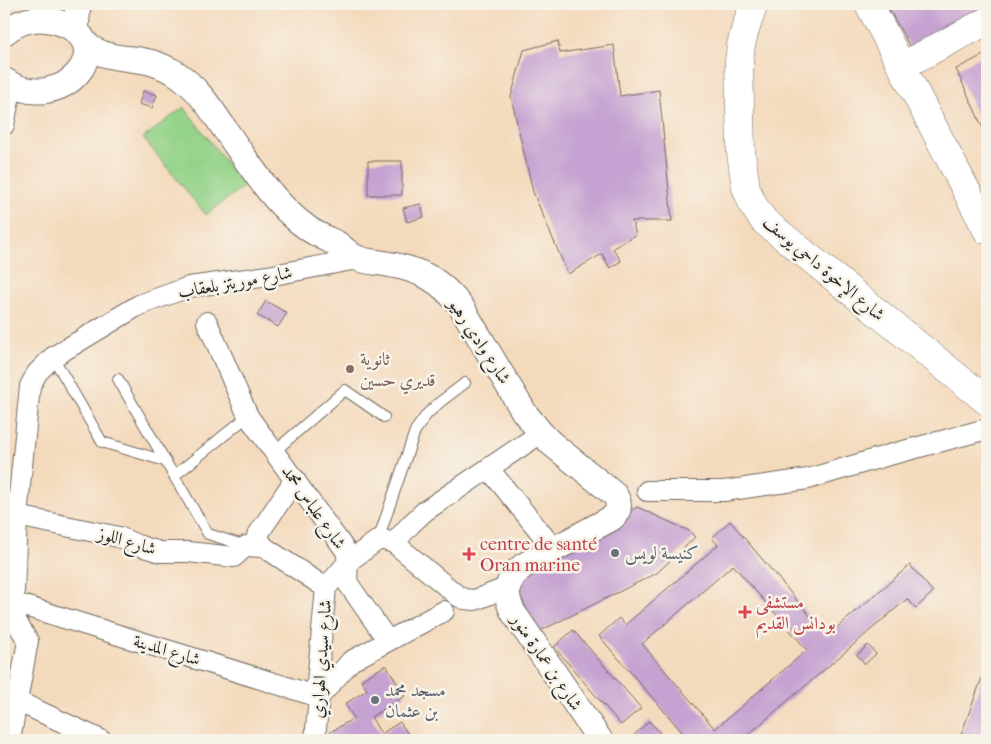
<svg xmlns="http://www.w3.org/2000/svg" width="991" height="744" viewBox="0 0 991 744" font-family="'IM FELL French Canon',Amiri,serif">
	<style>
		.green { fill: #94d389; stroke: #607f5a }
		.building { fill: #c5a2d1; fill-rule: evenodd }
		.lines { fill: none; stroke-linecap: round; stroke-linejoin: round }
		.service-casing { stroke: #71685e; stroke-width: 12 }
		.minor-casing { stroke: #71685e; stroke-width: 22 }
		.tertiary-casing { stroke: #71685e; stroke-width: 27 }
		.secondary-casing { stroke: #71685e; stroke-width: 29 }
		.primary-casing { stroke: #71685e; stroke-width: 29 }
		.service { stroke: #fff; stroke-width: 10 }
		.minor { stroke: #fff; stroke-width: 20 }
		.tertiary { stroke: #fff; stroke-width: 25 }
		.secondary { stroke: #fff; stroke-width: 28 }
		.primary { stroke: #fff; stroke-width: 28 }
		.education-dot { fill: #8d6e63; stroke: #f7f3e8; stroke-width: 2 }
		.worship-dot { fill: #6b7280; stroke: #f7f3e8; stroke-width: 2 }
		.health-dot { fill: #e0444e; stroke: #f7f3e8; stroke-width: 2 }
		.labels { text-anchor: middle; stroke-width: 5; stroke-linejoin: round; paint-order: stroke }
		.street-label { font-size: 18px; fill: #2b2b2b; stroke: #f7f3e8 }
		.education-label { font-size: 18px; fill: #785e54; stroke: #f7f3e8; text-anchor: start }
		.health-label { font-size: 18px; fill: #be3a42; stroke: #f7f3e8; text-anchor: start }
		.worship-label { font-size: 18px; fill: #5b616d; stroke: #f7f3e8; text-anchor: start }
	</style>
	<rect width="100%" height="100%" fill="#f7f3e8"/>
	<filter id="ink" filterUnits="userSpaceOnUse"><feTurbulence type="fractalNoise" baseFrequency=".02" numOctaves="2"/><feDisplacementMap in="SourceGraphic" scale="10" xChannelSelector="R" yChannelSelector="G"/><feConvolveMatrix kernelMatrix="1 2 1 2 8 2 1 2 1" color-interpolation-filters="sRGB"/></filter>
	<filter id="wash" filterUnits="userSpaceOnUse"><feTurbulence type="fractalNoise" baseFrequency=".0096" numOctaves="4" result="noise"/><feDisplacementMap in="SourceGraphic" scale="20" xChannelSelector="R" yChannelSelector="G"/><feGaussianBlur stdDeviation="1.12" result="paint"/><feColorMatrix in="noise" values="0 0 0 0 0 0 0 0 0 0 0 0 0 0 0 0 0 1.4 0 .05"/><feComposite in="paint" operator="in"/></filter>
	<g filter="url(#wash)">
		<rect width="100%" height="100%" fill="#f4dabd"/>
		<path class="green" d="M184,107L244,186L206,215L143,138Z"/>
		<g id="blocks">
			<path class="building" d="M886,4H987V13L913,52Z
				M558,41L560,53L614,45L620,96L659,90L672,221H632L636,235L613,248L621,261L610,268L602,254L568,274L533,192L511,97L524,50Z
				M987,53V137L956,69Z
				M143,91L157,95L152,108L139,104Z
				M368,161H402V195H368Z
				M421,204L424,217L407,222L403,208Z
				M266,301L287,313L278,327L257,315Z
				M637,507L689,531L695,537L657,573L538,632L513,581L521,570Z
				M730,521L827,636L910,565L933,592L916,608L907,599L742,740H689L599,636L619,618L625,625L718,545L712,538ZM733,565L807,650L715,729L642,644Z
				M573,630L641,708L621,725L554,647Z
				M868,645L876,654L865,664L857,655Z
				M386,665L405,696L371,717L381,734L400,722L412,740H334L329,733L354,718L345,704L367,690L361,680Z
				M986,667H987V740H959Z
				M649,721L667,740H633L631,738Z"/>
		</g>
	</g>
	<g filter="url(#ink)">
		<use href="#blocks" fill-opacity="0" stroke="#71685e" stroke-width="1"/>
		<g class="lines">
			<defs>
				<path id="service" d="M53,357L102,442L165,461
					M118,379L174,476L248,416
					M275,451L345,390L384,417
					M174,476L208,534L246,546
					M378,540L415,431L427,414L440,402L465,383"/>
				<path id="minor" d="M4,125L12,85
					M207,322L248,416L346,551L348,562L347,582L388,641
					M489,469L554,549
					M295,479L257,536L264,547L326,588
					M647,491H724L808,479L889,455L987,429
					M6,516H17L119,537L137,545L160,552H188L234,557L246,546L264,547
					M394,543L411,524L425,511L541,433
					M15,603L319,697L351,661L444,611
					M17,701L101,740
					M10,740L28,641L16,621L14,593L17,516L30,386L37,373L53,357L139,305L189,287L268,276L357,259
					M315,740L319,697L317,683L326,588L348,562L378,540H384L394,543L458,596L464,599L475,600L508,587"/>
				<path id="tertiary" d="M76,31L78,4
					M4,33C18,21 36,16 54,21C127,40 62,120 4,80
					M79,34C82,38 86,45 91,48C109,60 133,57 153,63C160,65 168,69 174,72C197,86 212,110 226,131C250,165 272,202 306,227C315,234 325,238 336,243C343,247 349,255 357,258C365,262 378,262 387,264C422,270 441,280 462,308L524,412L541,433L552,444L615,495C620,504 620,511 612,518L523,566C507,579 503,593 513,612L600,740"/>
				<path id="secondary" d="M754,4L745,30L741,45L739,61L741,153L746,188L753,205L764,221L784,237L987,401"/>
				<path id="primary" d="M869,4L987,230
					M902,66L987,21"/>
			</defs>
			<use href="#service" class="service-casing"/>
			<use href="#minor" class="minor-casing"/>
			<use href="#tertiary" class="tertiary-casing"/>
			<use href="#secondary" class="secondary-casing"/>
			<use href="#primary" class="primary-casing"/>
			<use href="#service" class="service"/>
			<use href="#minor" class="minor"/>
			<use href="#tertiary" class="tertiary"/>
			<use href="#secondary" class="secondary"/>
			<use href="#primary" class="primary"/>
		</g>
	</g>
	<circle class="education-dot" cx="350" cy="369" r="5"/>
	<g class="worship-dot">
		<circle cx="615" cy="553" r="5"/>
		<circle cx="375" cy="700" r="5"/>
	</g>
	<g class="health-dot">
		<path d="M466.5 546.5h5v5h5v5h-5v5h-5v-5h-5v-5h5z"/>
		<path d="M742.5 604.5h5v5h5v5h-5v5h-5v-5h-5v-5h5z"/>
	</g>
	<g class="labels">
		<g class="street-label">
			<text transform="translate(824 268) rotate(40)" y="6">شارع الإخوة داحي يوسف</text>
			<text transform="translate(235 282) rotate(-10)" y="6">شارع موريتز بلعقاب</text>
			<text transform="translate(480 341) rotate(57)" y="6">شارع وادي رهيو</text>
			<text transform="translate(314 507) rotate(55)" y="6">شارع علباس محمد</text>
			<text transform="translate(127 541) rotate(16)" y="6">شارع اللوز</text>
			<text transform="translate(167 650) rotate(17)" y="6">شارع المدينة</text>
			<text transform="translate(321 659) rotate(-86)" y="6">شارع سيدي الهواري</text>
			<text transform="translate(547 662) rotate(56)" y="6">شارع بن عمارة منور</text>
		</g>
		<g class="education-label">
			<text x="360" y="365">ثانوية<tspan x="360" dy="21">قديري حسين</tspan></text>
		</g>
		<g class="health-label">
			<text x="480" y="550">centre de santé<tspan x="480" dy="21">Oran marine</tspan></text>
			<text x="756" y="608">مستشفى<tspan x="756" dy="21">بودانس القديم</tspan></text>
		</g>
		<g class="worship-label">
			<text x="625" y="559">كنيسة لويس</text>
			<text x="385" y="696">مسجد محمد<tspan x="385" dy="21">بن عثمان</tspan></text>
		</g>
	</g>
	<rect width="991" height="744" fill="none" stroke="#f7f3e8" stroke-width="20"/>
</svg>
